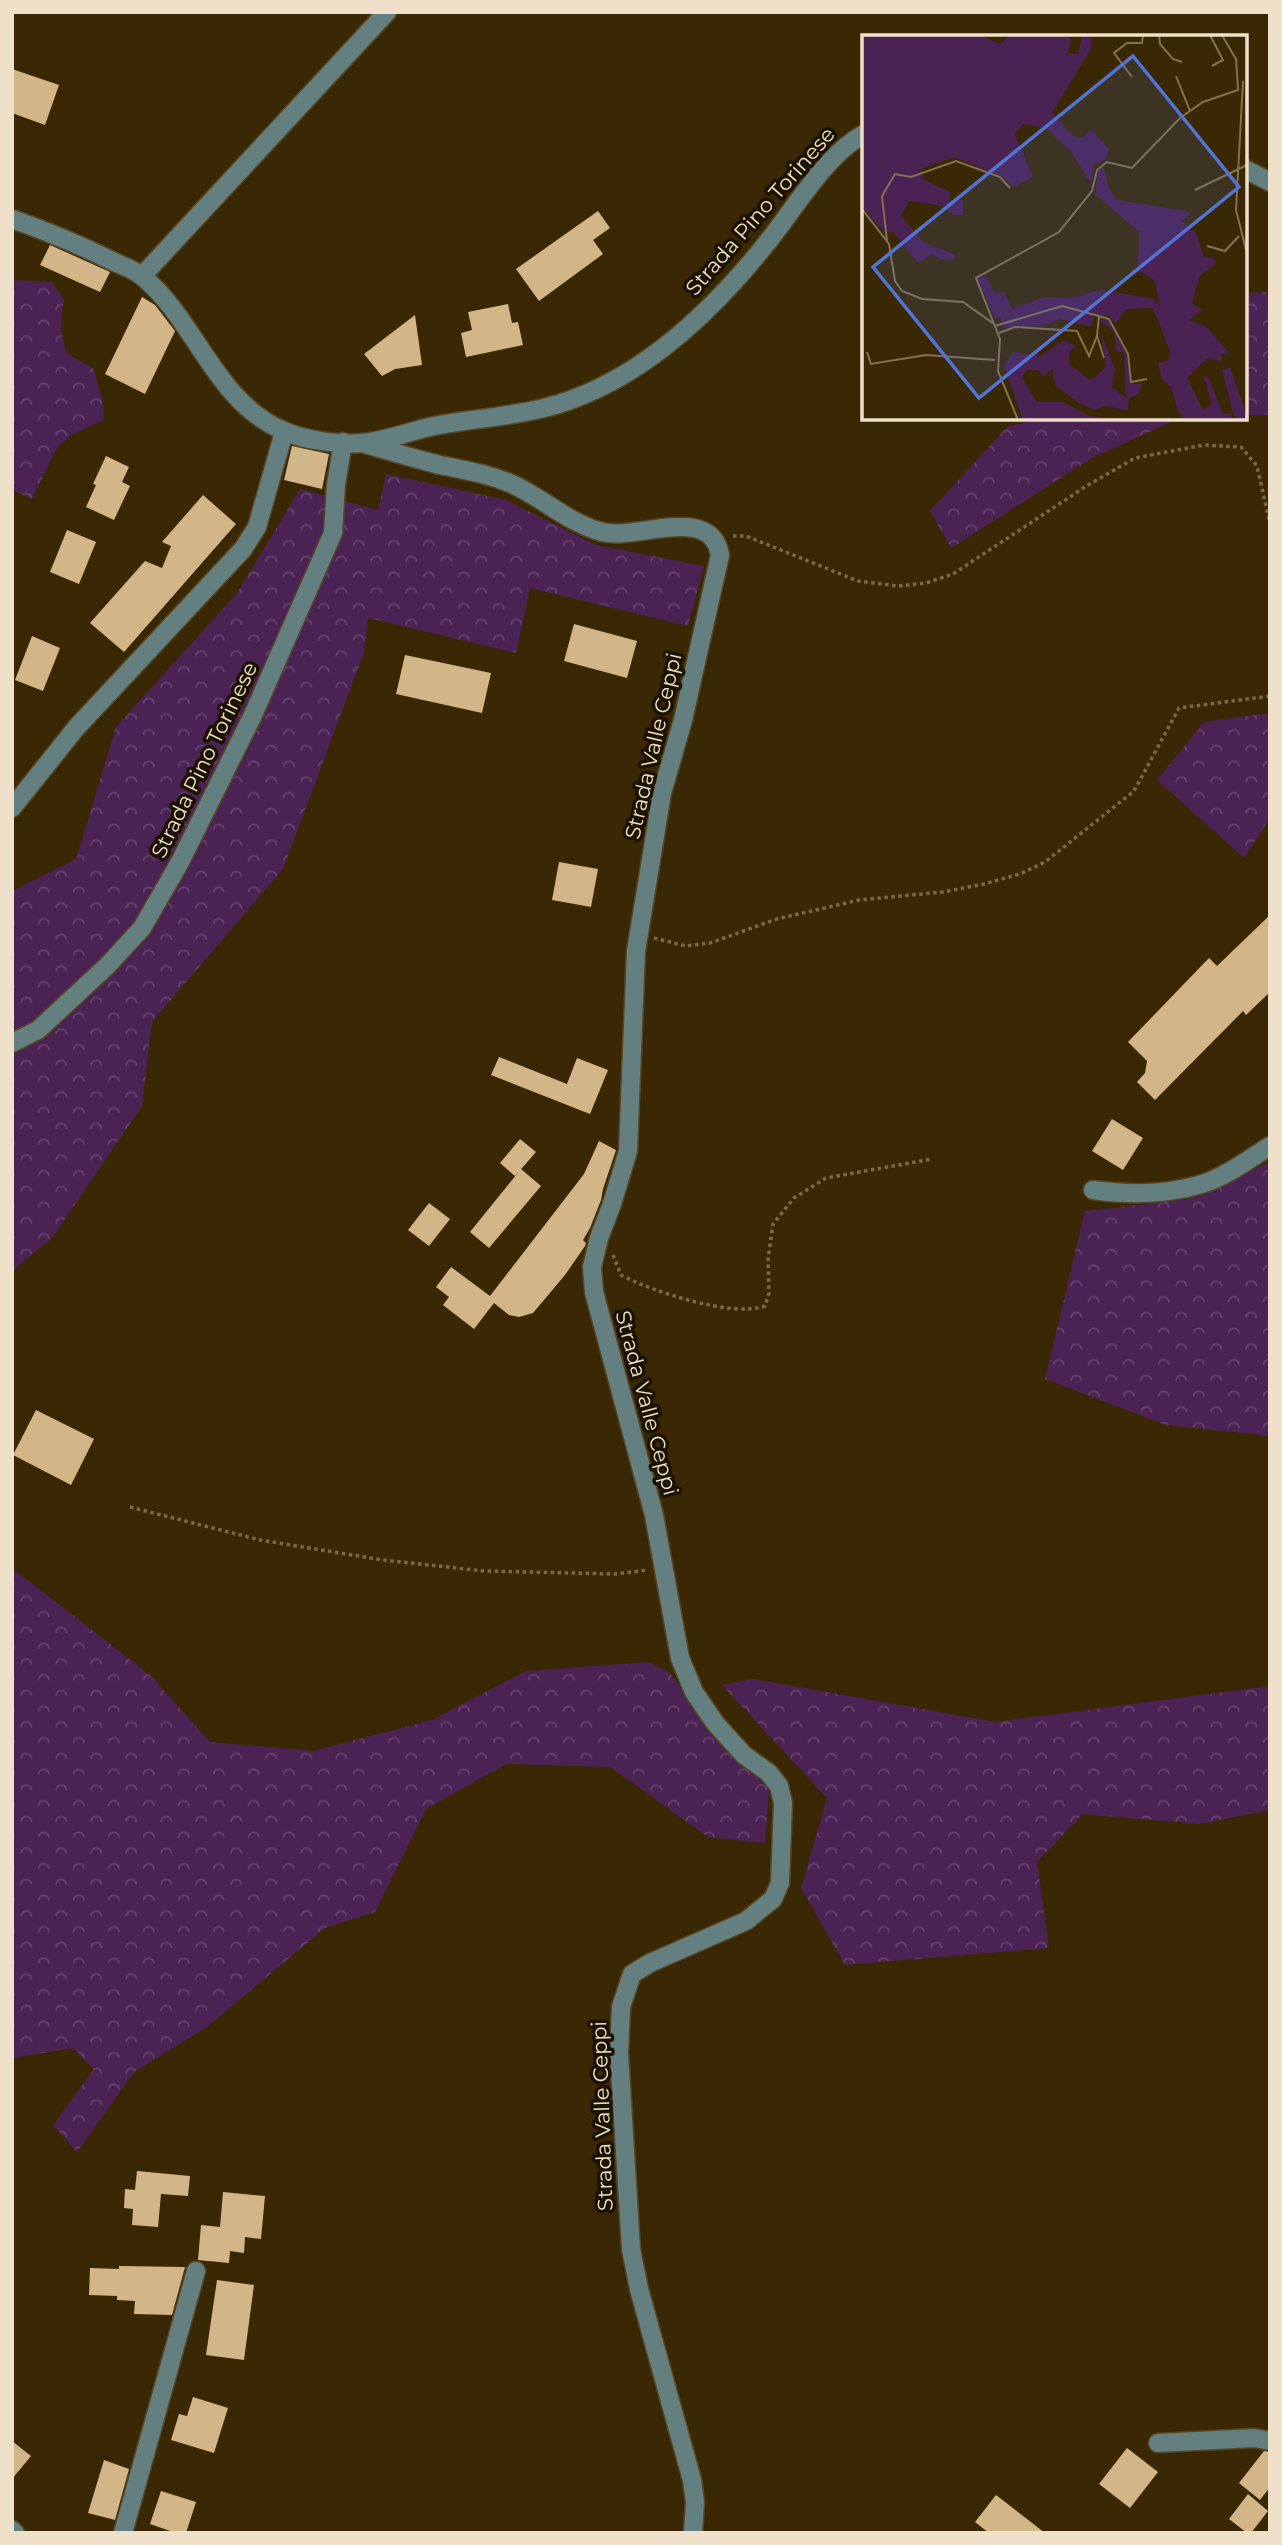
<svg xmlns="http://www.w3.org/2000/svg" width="1282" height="2545" font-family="Montserrat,sans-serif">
<defs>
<pattern id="forest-crowns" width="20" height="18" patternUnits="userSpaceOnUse" patternTransform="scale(1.75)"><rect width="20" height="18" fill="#4b2254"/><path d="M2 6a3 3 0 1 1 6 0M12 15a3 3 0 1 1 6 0" fill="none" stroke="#65426b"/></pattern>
</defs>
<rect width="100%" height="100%" fill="#3a2804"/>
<path fill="url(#forest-crowns)" d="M12,280L52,282L64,300C60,320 60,335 67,354L93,368L102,398L104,420L71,435L57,448L32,499L12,490Z
M1270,292V415H1245V293Z
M1049,418H1180L1092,458L951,548L930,511L1008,426Z
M386,474L506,500L596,545L704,566L688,626L530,588L516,653L368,618L364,653L283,869L152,1022L142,1106L52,1238L12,1271V891L76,859L116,727L237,593L300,489L378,510Z
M1270,713V818L1244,858L1157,780L1204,722Z
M1270,1162V1436L1166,1425L1045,1379L1085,1211L1189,1199Z
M12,1568L150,1675L210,1742L313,1751L432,1720L526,1671L648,1662L670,1673L721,1743L769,1788L765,1843L708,1837L610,1767L506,1764L426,1809L375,1912L325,1928L207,2027L134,2072L77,2152L53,2125L94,2069L73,2048L12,2058Z
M753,1679L996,1722L1270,1686V1810L1199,1824L1083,1814L1037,1862L1049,1948L845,1965L801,1888L827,1798L722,1685Z"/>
<path fill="#d3b687" d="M12,69L59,85L45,125L12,113Z
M598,211L610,228L593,240L603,254L539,301L516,269Z
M50,245L110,272L100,292L40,265Z
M142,297L155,305L175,331L145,394L105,374Z
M508,304L512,323L518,322L523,345L466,357L461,333L472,330L468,312Z
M415,315L422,365L395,369L382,376L364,354Z
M292,446L329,454L322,489L284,480Z
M106,456L129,467L122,482L130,486L114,520L86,507L96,485L93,484Z
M203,495L236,524L124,652L90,623L145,561L162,568L171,546L162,542Z
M67,530L96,542L79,584L50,572Z
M574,624L637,641L627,678L564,661Z
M32,636L60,648L43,691L15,680Z
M405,655L491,673L482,713L396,694Z
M559,862L598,869L591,907L552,900Z
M1270,915V992L1246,1015L1243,1011L1155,1100L1137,1082L1145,1073L1147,1061L1128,1042L1209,958L1217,966Z
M499,1057L567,1084L577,1058L608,1070L590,1114L491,1075Z
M1112,1119L1143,1138L1123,1170L1092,1151Z
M520,1139L536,1152L515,1176L500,1163Z
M599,1141L616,1150L603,1189L601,1200L590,1228L583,1240L586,1243L585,1246L565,1275L533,1313L519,1317L509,1315L494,1303L474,1329L443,1305L449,1297L436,1287L451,1267L490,1296L584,1174Z
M521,1169L541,1186L489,1248L470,1232Z
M429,1203L450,1219L429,1246L408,1230Z
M36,1410L94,1439L71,1485L13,1455Z
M137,2171L190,2176L188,2196L161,2194L158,2227L132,2225L133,2209L124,2208L125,2189L135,2190Z
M223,2192L265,2196L261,2239L245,2237L244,2253L230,2251L229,2263L198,2260L201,2225L220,2227Z
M119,2266L185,2267L172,2315L134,2314L135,2301L117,2300V2296L89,2295L90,2268L119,2269Z
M217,2280L254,2285L244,2360L206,2355Z
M193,2397L228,2408L214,2453L171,2440L179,2414L187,2416Z
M12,2441L31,2456L12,2479Z
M1127,2448L1158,2472L1130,2508L1099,2484Z
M1264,2451L1270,2452V2487L1260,2500L1239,2483Z
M104,2460L129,2469L115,2520L88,2513Z
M161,2491L196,2502L186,2533H176L150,2524Z
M1248,2494L1268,2511L1251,2533H1247L1229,2519Z
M996,2495L1045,2533H989L975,2522Z"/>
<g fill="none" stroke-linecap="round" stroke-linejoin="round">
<g stroke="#574624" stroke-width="21">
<path id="minor" d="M1245,169L1270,182
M12,219C46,231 78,244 110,260C120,265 134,269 143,277C197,322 215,402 284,431C303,440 340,445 362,443C386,441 410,431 434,426C470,419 508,417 544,408C634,386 710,314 766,244C794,210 825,155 864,134
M142,276L387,12
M362,443C388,451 413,458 440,465C464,470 489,474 512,484C543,498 568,523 602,532C636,541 711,503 720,555L683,720L662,793L636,951L628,1151L612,1204L599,1238L592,1267L594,1292L654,1515L680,1658L694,1692L715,1723L744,1755L769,1773L779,1786L783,1803L780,1883L773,1899L746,1921L650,1963L632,1974L621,2007L619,2053L631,2249L639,2289L692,2480L695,2502L693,2533
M12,808L76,728L243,549L257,527L284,432
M12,1043L38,1030L107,966L142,928L180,862L253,715L333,533L336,485L343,442
M1093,1190C1129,1195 1166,1195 1202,1184C1227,1176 1249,1159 1270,1146
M1158,2443L1254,2438L1270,2441
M12,2530L15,2533
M123,2533L196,2271"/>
</g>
<path stroke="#7a6949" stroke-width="3.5" stroke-dasharray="3.5 3.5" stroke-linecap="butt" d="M733,536H746L858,581L898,586L926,583L953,574L1088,485L1135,458L1204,445L1241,447L1257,466L1270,524
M654,938L686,946L710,943L777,919L859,900L943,892L984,884L1020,874L1045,862L1134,791L1179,708L1270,696
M613,1255L621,1275C651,1291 732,1318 765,1306L769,1293L768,1259L773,1224L794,1198L826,1178L932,1159
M130,1507L260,1540L383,1560L484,1571L615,1574L648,1570"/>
<use href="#minor" stroke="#637f80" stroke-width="18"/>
</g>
<g text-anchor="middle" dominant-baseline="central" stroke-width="7" stroke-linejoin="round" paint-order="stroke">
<g font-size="21" fill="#efe1c9" stroke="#1c1202">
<text transform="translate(760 211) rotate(-49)">Strada Pino Torinese</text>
<text transform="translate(653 746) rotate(-77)">Strada Valle Ceppi</text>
<text transform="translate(204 760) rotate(-64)">Strada Pino Torinese</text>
<text transform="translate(647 1403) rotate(75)">Strada Valle Ceppi</text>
<text transform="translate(602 2116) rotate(-92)">Strada Valle Ceppi</text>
</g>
</g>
<g transform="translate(862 35)">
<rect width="385" height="385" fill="#3a2804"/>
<path d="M0,0H118L138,9L148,0H199L209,4L206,18L216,19L220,0H229L230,12L190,78L212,102L221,103L229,94L247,114L243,125L232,130L229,149L210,118L184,93L161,89L153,99L171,142L151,152L141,142L92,122L60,133L61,144L88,157V166L101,165V180H91L81,171L47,166L39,181L61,207L94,220L92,225L77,224L70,219L56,228L31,197H22L0,172ZM242,132L247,154L255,165L330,177L320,186L334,198L342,222L352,223L354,228L338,241L330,268L340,275L327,285L344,292L368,318L360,319L359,326L346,323L325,343L341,375L350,369L342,342L346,341L361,379L369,378L370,385H323L316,376L309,352L300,344L296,328L307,325L308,316L291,273L264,274L253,289L247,281L233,280L229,292L198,284L181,291L142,292L138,282L133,284L116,244L124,241L133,259L141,256L150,274L182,262L209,263L239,255L290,263L298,271L293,246L276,235L277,197L233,159L236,136ZM235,283L246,284L264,319L271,349H279L278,358L267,363L266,376L244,371L232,375L217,368L193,350L190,334L182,342L176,335H164L160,343L175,367H201L227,381L263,385H161L142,331L151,317L178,321L202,305L214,311L207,318L208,330L226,344L233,343L244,331L239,297L253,335L250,352L264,363L262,318L254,316L252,297ZM368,332L384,378L385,385H374L371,378L360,335Z" fill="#4b2254"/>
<path fill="none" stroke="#827253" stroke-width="2" d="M297,0L298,9L311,24L320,27M348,0L361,25L350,31M360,0L375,26M314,41L328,76M270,42L252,18L265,8H280L281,0M381,46L374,175L385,219M333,155L385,130M0,174L27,209L33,246L40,256L60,264L101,267L132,289L138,304L136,336L156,385M25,206L20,161L33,139L49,142L94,126L138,142L148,153M345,211L363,216L377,201M132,289L114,243L197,197L230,156L235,135L245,127L270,133L318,83L341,67L376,55L374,23M133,291L200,271L237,281M137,298L153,292L215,296L227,321L235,301M5,317L9,329L64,320L133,325M242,323L235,301L237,281L247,284L266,319L269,347L285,344"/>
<path fill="#5273d4" fill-opacity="0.15" stroke="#5273d4" stroke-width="3.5" d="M271,21L377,152L117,363L11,232Z"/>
<rect width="385" height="385" fill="none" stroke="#efe1c9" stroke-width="3.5"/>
</g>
<rect width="1282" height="2545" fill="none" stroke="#efe1c9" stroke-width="28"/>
</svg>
